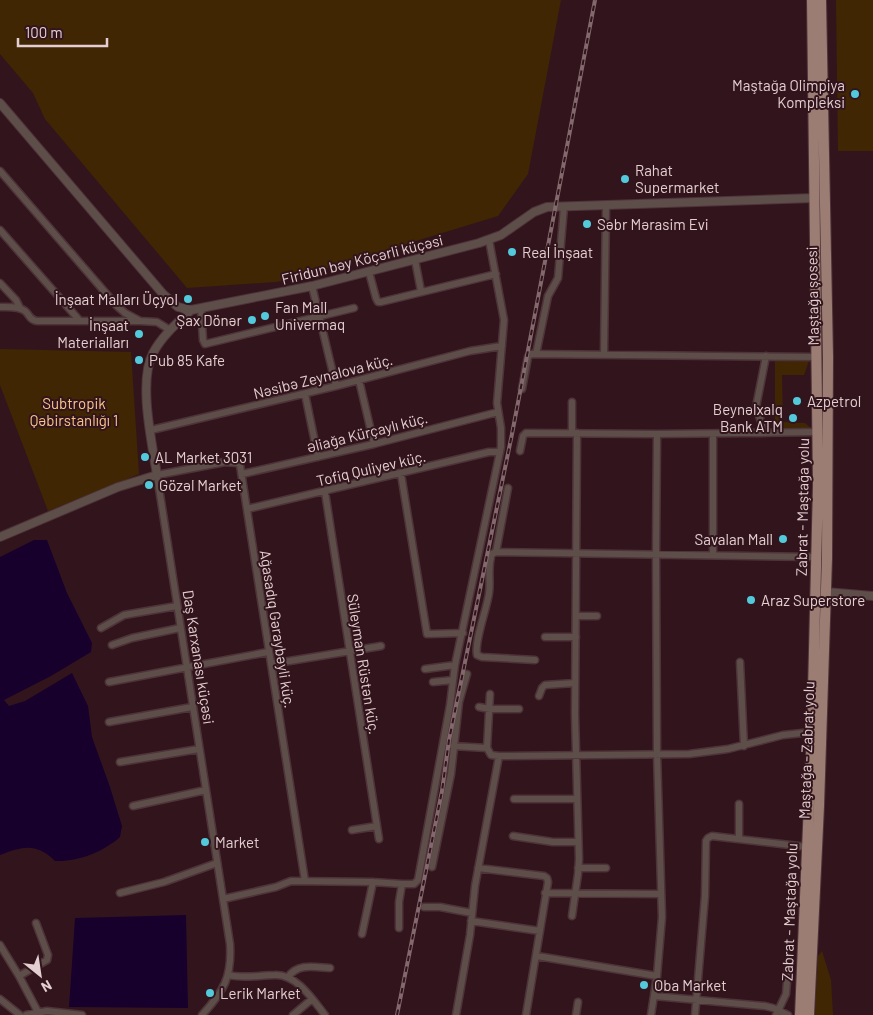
<svg xmlns="http://www.w3.org/2000/svg" width="873" height="1015" font-family="Barlow,sans-serif">
<rect width="100%" height="100%" fill="#32151c"/>
<path fill="#402603" d="M0,0H561L528,174L498,216L291,279L276,282L187,288L45,119L33,93L0,54Z
M836,0H873V151H838Z
M0,349L131,352L139,474L48,511L0,385Z
M775,361H809L804,375H782L783,422L805,423L811,428L775,429Z
M822,951L831,980L833,1015H815L818,956Z"/>
<path fill="#18002d" d="M34,540H47L67,593L92,643L91,652L51,676L4,700L9,706L25,701L72,673L88,706L92,737L110,787L122,826L120,837C103,852 78,862 55,861C36,843 24,846 0,855V557Z
M186,915L188,1008L69,1007L75,918Z"/>
<g fill="none" stroke-linecap="round" stroke-linejoin="round">
<g stroke="#4e3339" stroke-width="9">
<path id="minor" d="M0,171L117,306L125,313L140,321L157,322L170,330
M0,230L80,321
M415,260L421,291
M369,272L376,298L378,302H381L496,274
M0,283L16,300L20,308
M312,286L336,386
M0,307C7,307 19,306 25,311C30,315 29,320 37,321H138
M201,308L203,340L205,344L354,308
M536,354L548,296L558,278L564,207
M604,354L606,206
M359,380L374,444
M522,389L528,357L531,354L817,357
M305,394L318,457
M151,430L336,386L470,351L502,346
M572,433V402
M765,433L756,407L766,356
M713,434V555
M520,451L523,436L526,433L657,434L818,432
M242,474L374,444L498,412
M401,474L427,634L463,633
M325,492L379,839
M247,509L489,452H500
M496,552L508,488
M576,616H597
M101,628L124,615L177,606
M545,637H576
M112,645L132,638L180,628
M535,660L482,657L477,655C474,641 487,609 489,593C491,581 487,566 492,554L496,552L817,557
M740,662L744,746
M271,664L381,646
M425,669L455,665
M109,682L268,652
M433,682L453,680
M539,696L542,688L545,685L575,683
M479,707L490,709H519
M109,722L192,707
M453,746L487,748L491,755L499,756L689,754L728,749L783,735L812,732
M487,748L490,694
M120,762L199,749
M514,799H577
M739,804V839
M133,806L206,790
M352,830L377,826
M513,836L553,842H578
M432,867L451,774L459,702L467,674
M478,868L544,876L547,878L548,882L526,1015
M578,868H606
M120,893L164,882L217,863
M545,893L661,894
M223,899L276,887L291,881L373,882L402,884
M424,907H440L472,913
M572,916L578,874L579,859L575,715L577,433
M471,921L540,931
M399,928V902L402,884H414L418,880L450,705L455,665L501,447V428L497,403L504,320L489,240
M362,934L373,882
M0,945L19,976L38,1012
M537,956L657,976
M229,975C245,979 259,975 275,975C297,974 313,1000 325,1015
M19,976L47,960L48,955L36,923
M288,977C298,963 314,967 330,968
M654,996L765,1006L773,1008L788,1015
M0,999L20,1015
M26,1015L47,1011L82,1015
M202,1015C224,991 232,977 230,944L157,475L225,462L237,463L240,465L305,881
M293,1015L312,999
M456,1015L470,935L475,886L499,756
M576,1015L578,1002
M651,1015L657,976L662,917L657,754L656,554L657,434
M695,1015L705,896L706,841L708,838L712,836L807,847
M776,1015L786,994L788,969"/>
</g>
<g stroke="#4e3339" stroke-width="10">
<path id="tertiary" d="M0,103L163,294L178,307L191,310L312,286L479,243L501,235L534,212L547,207L814,198
M0,537L118,487L157,475C152,443 138,381 153,353C162,336 177,323 191,310
M826,592L873,596"/>
</g>
<g stroke="#4e3339" stroke-width="12">
<path id="primary" d="M800,1015L812,732L818,485L812,0
M809,1015L819,806L827,558L828,357L821,0"/>
</g>
<use href="#minor" stroke="#5d4e4a" stroke-width="6"/>
<use href="#tertiary" stroke="#5d4e4a" stroke-width="8"/>
<use href="#primary" stroke="#9b7d73" stroke-width="10"/>
<g stroke="#83696e" stroke-width="4">
<path id="rail" d="M397,1015L442,791L449,740L512,434L595,0"/>
</g>
<use href="#rail" stroke="#32151c" stroke-width="2" stroke-dasharray="5.5" stroke-linecap="butt"/>
</g>
<g fill="#53cadc" stroke="#32151c" stroke-width="2">
<circle cx="855" cy="94" r="5"/>
<circle cx="625" cy="179" r="5"/>
<circle cx="587" cy="224" r="5"/>
<circle cx="512" cy="252" r="5"/>
<circle cx="188" cy="299" r="5"/>
<circle cx="265" cy="316" r="5"/>
<circle cx="252" cy="320" r="5"/>
<circle cx="139" cy="334" r="5"/>
<circle cx="139" cy="360" r="5"/>
<circle cx="797" cy="401" r="5"/>
<circle cx="793" cy="418" r="5"/>
<circle cx="145" cy="457" r="5"/>
<circle cx="149" cy="485" r="5"/>
<circle cx="783" cy="539" r="5"/>
<circle cx="751" cy="600" r="5"/>
<circle cx="205" cy="842" r="5"/>
<circle cx="644" cy="985" r="5"/>
<circle cx="210" cy="993" r="5"/>
</g>
<g text-anchor="middle" dominant-baseline="central" stroke-width="4" stroke-linejoin="round" paint-order="stroke">
<g font-size="15" fill="#e3ced1" stroke="#32151c" text-anchor="start">
<text x="845" y="85" text-anchor="end">Maştağa Olimpiya<tspan x="845" dy="17">Kompleksi</tspan></text>
<text x="635" y="170">Rahat<tspan x="635" dy="17">Supermarket</tspan></text>
<text x="597" y="224">Səbr Mərasim Evi</text>
<text x="522" y="252">Real İnşaat</text>
<text x="178" y="299" text-anchor="end">İnşaat Malları Üçyol</text>
<text x="275" y="307">Fan Mall<tspan x="275" dy="17">Univermaq</tspan></text>
<text x="242" y="320" text-anchor="end">Şax Dönər</text>
<text x="129" y="325" text-anchor="end">İnşaat<tspan x="129" dy="17">Materialları</tspan></text>
<text x="149" y="360">Pub 85 Kafe</text>
<text x="807" y="401">Azpetrol</text>
<text x="783" y="409" text-anchor="end">Beynəlxalq<tspan x="783" dy="17">Bank ATM</tspan></text>
<text x="155" y="457">AL Market 3031</text>
<text x="159" y="485">Gözəl Market</text>
<text x="773" y="539" text-anchor="end">Savalan Mall</text>
<text x="761" y="600">Araz Superstore</text>
<text x="215" y="842">Market</text>
<text x="654" y="985">Oba Market</text>
<text x="220" y="993">Lerik Market</text>
</g>
<g font-size="15" fill="#e3ced1" stroke="#32151c">
<text transform="translate(362 259) rotate(-14)">Firidun bəy Köçərli küçəsi</text>
<text transform="translate(812 296) rotate(-91)">Maştağa şosesi</text>
<text transform="translate(323 376) rotate(-14)">Nəsibə Zeynalova küç.</text>
<text transform="translate(367 432) rotate(-14)">Əliağa Kürçaylı küç.</text>
<text transform="translate(371 468) rotate(-13)">Tofiq Quliyev küç.</text>
<text transform="translate(802 507) rotate(-89)">Zabrat - Maştağa yolu</text>
<text transform="translate(278 629) rotate(81)">Ağasadıq Gəraybəyli küç.</text>
<text transform="translate(199 657) rotate(81)">Daş Karxanası küçəsi</text>
<text transform="translate(364 664) rotate(81)">Süleyman Rüstən küç.</text>
<text transform="translate(806 750) rotate(-88)">Maştağa - Zabrat yolu</text>
<text transform="translate(789 912) rotate(-88)">Zabrat - Maştağa yolu</text>
</g>
<g font-size="15" fill="#f9c68c" stroke="#32151c">
<text x="74" y="403">Subtropik<tspan x="74" dy="17">Qəbirstanlığı 1</tspan></text>
</g>
</g>
<g transform="translate(40 975) rotate(150)" stroke="#32151c" stroke-width="4" paint-order="stroke">
<path d="M0-4L9 19L0 12L-9 19Z" fill="#e3ced1"/>
<text y="-8" font-size="14" font-weight="bold" text-anchor="middle" fill="#e3ced1">N</text>
</g>
<path d="M18 38v8h89v-8" fill="none" stroke="#e3ced1" stroke-width="2.5"/>
<text x="25" y="38" font-size="15" fill="#e3ced1" stroke="#32151c" stroke-width="4" paint-order="stroke">100 m</text>
</svg>
